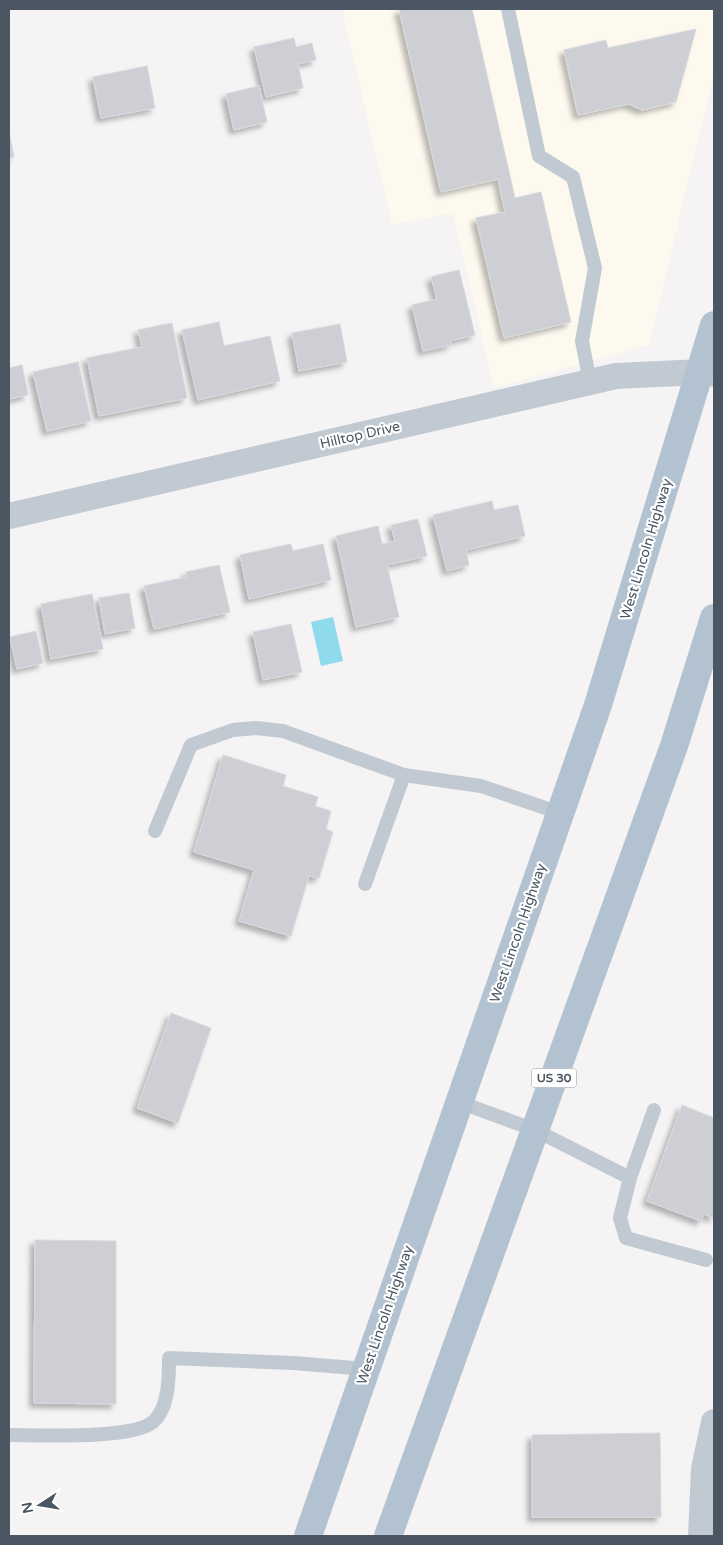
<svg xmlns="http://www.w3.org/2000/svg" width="723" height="1545" font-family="'Varela Round',sans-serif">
<defs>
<filter id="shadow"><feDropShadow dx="-4.5" dy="4.5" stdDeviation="2.5" flood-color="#0004"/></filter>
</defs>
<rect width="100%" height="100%" fill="#f5f3f3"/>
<path fill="#fdf9ef" d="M342,9H714V73L649,345L494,388L453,213L392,225Z"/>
<path fill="#90daee" d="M333,617L343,661L321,666L311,622Z"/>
<path fill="#cdcfd5" stroke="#d7d9de" filter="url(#shadow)" d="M399,9H472L515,198L541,192L571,322L504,338L476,218L505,212L498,179L441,192Z
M696,29L676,102L642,110L628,104L578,115L564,50L606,40L608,48Z
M294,38L296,47L312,43L316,60L298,64L303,88L266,97L254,47Z
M147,66L155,108L101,118L93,77Z
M259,86L267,122L234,130L226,94Z
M9,131L14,157L9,158Z
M459,270L475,335L450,341L451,345L423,351L412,305L437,299L431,277Z
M219,322L224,346L270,336L280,381L198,400L182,330Z
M172,323L187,398L99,416L87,358L142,347L138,330Z
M340,324L347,362L299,371L292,333Z
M78,362L91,421L47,431L33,372Z
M22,365L28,395L9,399V368Z
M492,501L494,510L518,505L525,536L466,550L469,565L447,571L433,515Z
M418,519L427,556L387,565L399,617L356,627L336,536L378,526L382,544L395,541L391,525Z
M291,544L293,551L323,544L331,580L249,599L240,555Z
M219,565L230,612L154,629L144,586L187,577L186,572Z
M129,593L135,628L105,634L99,598Z
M92,594L103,649L51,659L41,604Z
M291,624L302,672L263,680L253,632Z
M36,631L43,663L17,669L10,637Z
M223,755L286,775L283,786L318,797L315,806L331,811L326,829L333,832L319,878L309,876L291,936L239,921L254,870L194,852Z
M171,1013L211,1028L178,1123L137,1108Z
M682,1105L714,1118V1218L704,1214L701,1221L647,1201Z
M35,1240L116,1241V1404L34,1403Z
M660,1433L661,1517H532V1435Z"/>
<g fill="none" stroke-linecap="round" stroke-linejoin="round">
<path stroke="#c1cad2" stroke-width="14" d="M508,9L539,156L573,177L595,268L582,341L590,382
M155,831L191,745L233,730L256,728L283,731L404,775L481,786L560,813
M365,884L404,775
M459,1102L535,1130L630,1178L620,1218L626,1238L706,1260
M630,1178L654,1110
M9,1435C37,1435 135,1440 154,1421C169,1407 169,1377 169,1358L293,1363L366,1369"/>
<path stroke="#c1cad2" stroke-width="26" d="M9,516L616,376L702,372L714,374
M701,1536L704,1469L714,1422"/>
<path stroke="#b3c2d1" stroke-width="28" d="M308,1536L598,705L714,325
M388,1536L674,746L714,618"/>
</g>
<g text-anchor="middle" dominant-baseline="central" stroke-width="4.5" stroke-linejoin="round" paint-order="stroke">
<rect fill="#fff" stroke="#808990" stroke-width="1" x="531.5" y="1068.5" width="45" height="19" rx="4"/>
<g font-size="12" font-weight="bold" fill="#4a5661">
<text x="554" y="1078">US 30</text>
</g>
<g font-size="14" fill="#4a5661" stroke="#fff">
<text transform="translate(360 435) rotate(-13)">Hilltop Drive</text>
<text transform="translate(646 549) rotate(-73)">West Lincoln Highway</text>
<text transform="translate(518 933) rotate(-71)">West Lincoln Highway</text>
<text transform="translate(385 1315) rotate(-71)">West Lincoln Highway</text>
</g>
</g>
<rect width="723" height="1545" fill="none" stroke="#4a5661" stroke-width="20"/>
<g transform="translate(40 1505) rotate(258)" stroke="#ffffff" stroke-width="4" paint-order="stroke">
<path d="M0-4L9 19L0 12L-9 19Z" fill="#4a5661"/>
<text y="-8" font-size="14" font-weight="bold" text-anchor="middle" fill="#4a5661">N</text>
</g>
</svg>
